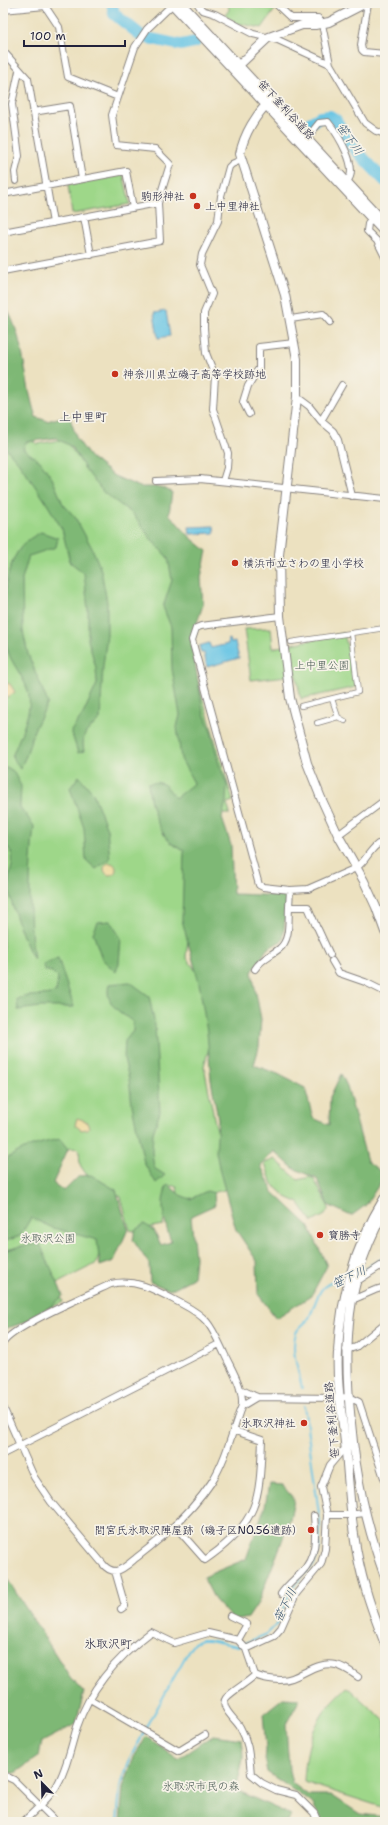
<svg xmlns="http://www.w3.org/2000/svg" width="388" height="1825" font-family="'Shantell Sans','Klee One',sans-serif">
<rect width="100%" height="100%" fill="#f7f3e8"/>
<filter id="ink" filterUnits="userSpaceOnUse"><feTurbulence type="fractalNoise" baseFrequency=".025" numOctaves="2"/><feDisplacementMap in="SourceGraphic" scale="8" xChannelSelector="R" yChannelSelector="G"/><feConvolveMatrix kernelMatrix="1 2 1 2 8 2 1 2 1" color-interpolation-filters="sRGB"/></filter>
<filter id="wash" filterUnits="userSpaceOnUse"><feTurbulence type="fractalNoise" baseFrequency=".012" numOctaves="4" result="noise"/><feDisplacementMap in="SourceGraphic" scale="16" xChannelSelector="R" yChannelSelector="G"/><feGaussianBlur stdDeviation="0.9" result="paint"/><feColorMatrix in="noise" values="0 0 0 0 0 0 0 0 0 0 0 0 0 0 0 0 0 1.4 0 .05"/><feComposite in="paint" operator="in"/></filter>
<g filter="url(#wash)">
<rect width="100%" height="100%" fill="#ece1c0"/>
<path fill="#9ed789" stroke="#607c62" d="M228,3H271L276,8L262,28L236,23L225,15L229,10Z
M123,173L130,204L72,214L68,185Z
M3,419L19,435L38,444L64,439L98,484L161,520L185,637L233,801L227,803L230,814H221L189,930L186,957L203,981L210,1044L204,1066L215,1123L232,1179L224,1190L179,1201L177,1186H166L167,1206L163,1225L130,1231L121,1197L103,1183L86,1174L80,1165L79,1149L70,1148L55,1161L3,1193Z
M271,628L273,648L344,633L356,687L301,699L296,675L251,680L244,629Z
M275,1159L298,1180L310,1177L314,1179L329,1208L325,1215L312,1222L299,1203L286,1197L272,1184L265,1163Z
M75,1200L101,1246L97,1263L56,1284L63,1302L47,1309L3,1275V1203Z
M347,1687L385,1721V1808L304,1782C305,1757 309,1734 324,1712C330,1703 339,1695 347,1687Z"/>
<path fill="#7eb875" stroke="#506d58" d="M3,303C26,337 23,379 36,417L47,421L69,415L77,439L90,457L114,476L140,487H160L172,492L169,514L191,538L207,551L201,577L203,605L191,640L203,711L211,731L218,761L227,785L226,801L222,818L231,845L233,894L287,896L283,940L267,949L252,972L261,1019L259,1047L254,1065L278,1074L305,1088L313,1118L329,1125L330,1097L341,1074L347,1086L367,1161L385,1175L366,1205L351,1216L328,1205L317,1179L293,1168L274,1151L261,1166L273,1192L309,1226L327,1266L311,1296L276,1318L258,1294L257,1261L236,1230L220,1172L216,1152L218,1119L211,1080L207,1032L199,983L182,920L184,851C180,848 175,846 171,843C157,830 149,801 148,783C164,781 166,785 175,798L194,783L181,759L177,727L180,715L172,669L171,627L163,607L172,580L168,558L151,539L133,514L104,493L85,469L72,447L56,438L26,442L23,449L40,461L52,478L63,504L75,517L92,548L101,570L107,602V635L103,666L100,720C87,731 81,733 84,751L78,753L71,731L83,714L97,684L96,668L88,640V610L84,573L70,562L62,529L44,499L18,462L3,445Z
M41,532L58,538L56,547L29,556L22,579L23,631L28,654L48,703L34,730L26,756L20,769L12,757C18,740 32,713 29,696C27,681 13,666 8,652C0,624 1,563 26,542C30,538 36,535 41,532Z
M7,767L13,771L21,786L20,807L34,826C29,870 28,916 34,960C24,942 12,909 9,889C6,872 22,858 3,843V768Z
M79,776L93,793L107,829L110,859L96,869L86,860L84,828L70,788Z
M110,921L121,938L119,963L116,972L102,959L93,933L98,922Z
M58,958L74,1007H40L18,1010L17,999C29,994 44,997 56,992L58,978L52,972L44,970L43,964Z
M130,982L149,996L155,1025L160,1112L153,1133L152,1152L154,1168L165,1175L156,1183L144,1163L132,1105L129,1079L124,1059L125,1041L133,1031V1022C119,1011 104,1004 109,984Z
M60,1139L68,1149L53,1183L64,1191L79,1176L91,1175L116,1190L128,1229L114,1261L100,1266L97,1240L53,1228L31,1218L20,1236L3,1242V1162C19,1148 40,1143 60,1139Z
M168,1184L180,1195L190,1199L207,1191L214,1193L215,1205L191,1216L195,1258L193,1278L170,1290L150,1282L149,1264L133,1240L135,1230L144,1224L154,1230L161,1245L171,1242C165,1223 158,1203 168,1184Z
M40,1244C47,1262 57,1278 63,1296C44,1313 28,1323 3,1329V1251L26,1245Z
M269,1484L282,1485L294,1499L290,1519L278,1552L258,1603L248,1618L234,1621L215,1600L203,1577L246,1559L265,1506Z
M3,1546L8,1557L4,1574L70,1677L84,1692L76,1724L42,1742L39,1756L15,1773H3Z
M283,1698L300,1699L286,1724L289,1770L292,1783L308,1795H331L360,1814L385,1817V1822H323L312,1803L267,1772L265,1762L266,1749L263,1714Z
M213,1735L242,1739L243,1759L236,1790L291,1815L287,1822H120L123,1787L134,1757L146,1736L178,1759Z"/>
<path fill="#eeda9e" stroke="#887e6c" d="M6,683L10,684L15,692L8,697L3,694V684Z
M104 869a6 6 0 1 1 12 0a6 6 0 1 1-12 0Z
M77,1118L86,1121L89,1127L88,1129L81,1130L75,1125Z"/>
<path fill="#66c4e4" stroke="#447390" d="M166,311L170,336L158,338L154,313Z
M214,526L215,533L190,534L189,527Z
M230,639L231,643L235,642L239,658L207,667L204,653H201L199,646L209,643L211,648L228,644V640Z"/>
<g fill="none" stroke-linecap="round" stroke-linejoin="round">
<path stroke="#66c4e4" stroke-width="2" d="M362,1270L385,1257
M302,1388C299,1372 290,1350 296,1333C299,1326 307,1323 310,1316C322,1288 315,1288 347,1276
M117,1822L120,1787L131,1756L189,1650L194,1643L201,1640H208L238,1646L267,1634L276,1625L293,1586L314,1564L319,1549L320,1521L304,1405"/>
<path stroke="#66c4e4" stroke-width="12" d="M112,3L114,14L143,37L181,45L195,42
M308,124L320,117L330,116L336,120L351,145L385,181"/>
</g>
</g>
<g filter="url(#ink)">
<g fill="none" stroke-linecap="round" stroke-linejoin="round">
<g stroke="#87827e" stroke-width="6">
<path id="pedestrian" d="M291,642L385,628
M332,699L338,717L345,721
M301,706L358,692L351,633
M317,723L338,717"/>
</g>
<g stroke="#87827e" stroke-width="8">
<path id="minor" d="M197,3L202,10L215,14L253,34L278,40L330,64L365,123L376,131L385,134
M275,3L291,18H318L322,24L330,64
M368,3L361,45L362,50L364,52L385,54
M3,10L45,6L59,27L68,77L118,97
M3,51L28,79L53,223
M33,112L70,106L82,179
M307,138L319,123L328,122C337,133 360,169 347,181
M16,181L15,172L19,156L12,104L19,71
M3,194L126,171L133,208
M158,203L170,164L155,149L116,145L112,115L135,47L147,29L174,3
M84,217L91,255
M374,217L368,224L367,231L377,241L385,257
M3,232L158,203L160,241L3,271
M291,319L323,314L330,322
M297,397L309,406L321,421L333,431L338,440L352,496
M249,414L243,402L248,386L259,368V347L294,343
M321,421L342,385
M156,481L200,479L385,499
M223,481L227,468L228,453L213,409L215,376L206,353L204,328V313L212,294L200,265L202,254L218,221L221,196L229,167L232,164L241,160
M280,616L201,626L196,628L192,640L259,885L263,887L290,890L308,889L356,868C366,861 367,853 378,844L385,846
M338,835L385,800
M290,890L289,907H308L316,926
M318,929L330,955
M332,961L339,973L365,982L385,992
M255,969C261,959 270,956 279,949C291,940 288,920 289,907
M356,1282L385,1263
M352,1300L375,1290L385,1287
M3,1343C13,1326 90,1294 111,1284C138,1278 159,1292 182,1304C209,1318 211,1326 224,1353C231,1369 243,1386 242,1404C242,1407 240,1410 239,1413C231,1437 225,1461 211,1483C191,1513 165,1536 136,1558C131,1562 123,1570 116,1571C110,1571 106,1568 103,1564L51,1502L34,1477L3,1407
M346,1350L356,1347L385,1323
M240,1389L257,1397L334,1398L348,1397L359,1402L385,1481
M242,1406L257,1397
M3,1454L219,1344
M327,1515H347L365,1513
M175,1526L205,1560C224,1547 244,1530 253,1508C261,1490 261,1460 262,1440L235,1431
M115,1571L125,1606L121,1609
M281,1594C287,1585 294,1580 301,1573C317,1557 316,1537 314,1516
M230,1616L247,1624L238,1640
M246,1649L274,1636L281,1628L296,1594L321,1564L325,1549L327,1515L321,1487L330,1465L341,1452L353,1445
M255,1675C247,1683 232,1691 226,1698C219,1707 236,1720 240,1727C249,1743 249,1755 251,1774L262,1783L276,1790L296,1795L314,1813L318,1822
M255,1675C264,1679 282,1682 292,1678C306,1673 320,1661 336,1665C345,1667 351,1672 358,1677
M90,1699L179,1751L205,1735
M3,1775L14,1780L56,1822
M23,1822C34,1811 48,1800 56,1787C67,1769 71,1746 77,1727C90,1688 119,1656 151,1632L174,1643L208,1633L238,1640L246,1649L255,1675"/>
</g>
<g stroke="#87827e" stroke-width="10">
<path id="tertiary" d="M171,3L385,233
M181,3L385,223
M235,69L269,37L302,25H315L329,22L366,3
M271,100C256,114 244,134 240,154L285,295L297,359V397L279,555L280,616L290,698L307,763L321,798L338,835L364,881L376,907L385,932
M385,1197C356,1244 340,1297 338,1352C336,1385 343,1419 346,1452C350,1498 352,1545 366,1590C371,1608 378,1626 385,1644
M385,1210C345,1281 343,1344 351,1423C356,1478 366,1524 385,1577"/>
</g>
<use href="#pedestrian" stroke="#fff" stroke-width="4.5"/>
<use href="#minor" stroke="#fff" stroke-width="6"/>
<use href="#tertiary" stroke="#fff" stroke-width="8"/>
</g>
</g>
<g fill="#c8321e" stroke="#f7f3e8" stroke-width="1.5">
<circle cx="193" cy="196" r="4"/>
<circle cx="197" cy="206" r="4"/>
<circle cx="115" cy="374" r="4"/>
<circle cx="235" cy="563" r="4"/>
<circle cx="320" cy="1235" r="4"/>
<circle cx="304" cy="1423" r="4"/>
<circle cx="311" cy="1530" r="4"/>
</g>
<g text-anchor="middle" dominant-baseline="central" stroke-width="3.5" stroke-linejoin="round" paint-order="stroke">
<g font-size="11" fill="#22223b" stroke="#f7f3e8">
<text transform="translate(286 110) rotate(47)">笹下釜利谷道路</text>
<text transform="translate(332 1420) rotate(-95)">笹下釜利谷道路</text>
</g>
<g font-size="11" fill="#22223b" stroke="#f7f3e8" text-anchor="start">
<text x="185" y="196" text-anchor="end">駒形神社</text>
<text x="205" y="206">上中里神社</text>
<text x="123" y="374">神奈川県立磯子高等学校跡地</text>
<text x="243" y="563">横浜市立さわの里小学校</text>
<text x="328" y="1235">寶勝寺</text>
<text x="296" y="1423" text-anchor="end">氷取沢神社</text>
<text x="303" y="1530" text-anchor="end">間宮氏氷取沢陣屋跡（磯子区NO.56遺跡）</text>
</g>
<g font-size="11" fill="#475852" stroke="#f7f3e8">
<text x="322" y="665">上中里公園</text>
<text x="48" y="1238">氷取沢公園</text>
<text x="201" y="1786">氷取沢市民の森</text>
</g>
<g font-size="12" font-style="italic" fill="#36536e" stroke="#f7f3e8">
<text transform="translate(350 139) rotate(54)">笹下川</text>
<text transform="translate(349 1277) rotate(-25)">笹下川</text>
<text transform="translate(285 1605) rotate(-64)">笹下川</text>
</g>
<g font-size="12" fill="#22223b" stroke="#f7f3e8">
<text x="83" y="417">上中里町</text>
<text x="108" y="1644">氷取沢町</text>
</g>
</g>
<rect width="388" height="1825" fill="none" stroke="#f7f3e8" stroke-width="16"/>
<g transform="translate(42 1783) rotate(337)" stroke="#f7f3e8" stroke-width="3" paint-order="stroke">
<path d="M0-3L7 15L0 10L-7 15Z" fill="#22223b"/>
<text y="-6" font-size="11" font-weight="bold" text-anchor="middle" fill="#22223b">N</text>
</g>
<path d="M24 40v6h101v-6" fill="none" stroke="#22223b" stroke-width="2"/>
<text x="30" y="40" font-size="12" fill="#22223b" stroke="#f7f3e8" stroke-width="3" paint-order="stroke">100 m</text>
</svg>
